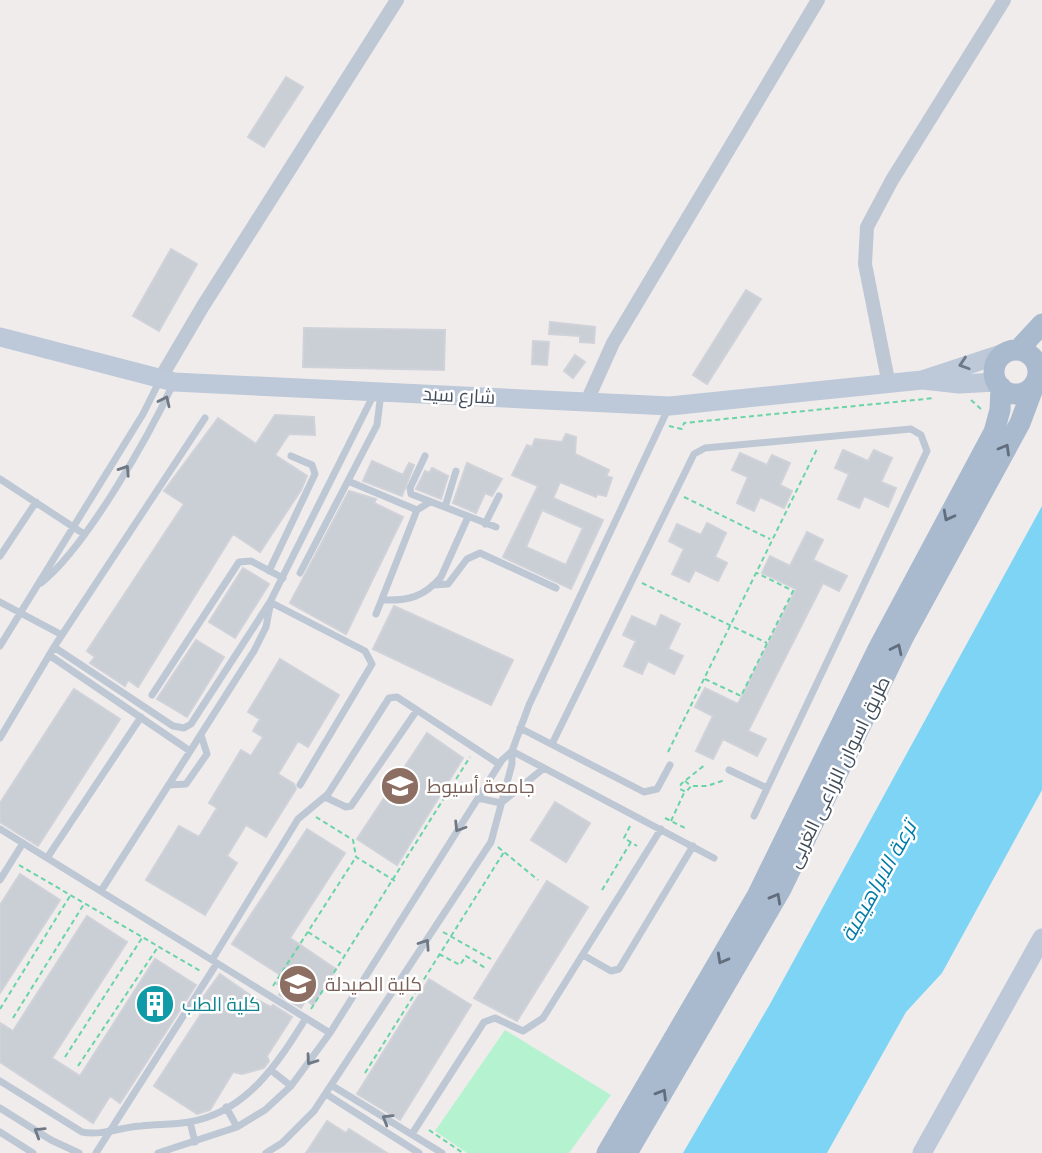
<svg xmlns="http://www.w3.org/2000/svg" width="1042" height="1153" font-family="'Archivo Narrow',Cairo,sans-serif">
<rect width="100%" height="100%" fill="#f0ecec"/>
<path fill="#b5f3d0" d="M505,1030L611,1095L569,1153H467L435,1131Z"/>
<path fill="#7dd4f4" d="M1042,506V790L942,973L906,1012L827,1153H683L770,1004Z"/>
<path fill="#caced5" stroke="#d0d2d9" stroke-width="2" fill-rule="evenodd" d="M286,77L303,87L264,147L248,137Z
M171,249L197,264L159,331L133,316Z
M746,290L761,299L707,384L693,375Z
M550,322L595,327L594,343L580,342V336L549,334Z
M304,328L445,330L444,370L303,367Z
M533,341L549,342L547,365L532,364Z
M575,355L585,362L573,378L564,371Z
M275,415L314,417L315,435L289,434L275,455L307,476L301,490L260,552L233,534L138,687L128,680L125,686L90,663L95,657L87,651L184,504L164,491L218,418L256,444Z
M566,434L576,437L575,454L609,470L606,476L612,478L606,496L597,494L596,497L560,482L553,498L603,520L571,589L503,557L538,486L512,475L527,445L532,447L535,439L562,442ZM542,510L583,528L566,565L526,547Z
M843,450L868,461L874,450L892,458L881,482L896,488L888,507L864,496L859,508L838,499L849,474L835,468Z
M740,453L767,465L772,455L790,463L780,485L792,491L784,508L760,497L754,511L737,503L748,477L732,470Z
M372,461L403,475L409,463L414,465L402,496L363,481Z
M467,463L502,479L492,496L485,493L476,513L453,503Z
M432,468L448,476L441,499L416,489L425,471L429,473Z
M349,491L376,499L374,503L403,517L346,634L290,603Z
M707,523L726,533L715,557L727,563L718,581L695,570L689,582L672,574L684,549L669,541L677,524L701,535Z
M807,532L823,540L813,560L847,576L839,591L823,583L748,731L766,739L757,756L723,739L713,759L696,751L713,716L695,707L705,688L738,704L796,589L762,573L770,556L790,566Z
M243,568L269,584L235,638L209,622Z
M394,606L513,660L491,705L373,649Z
M661,615L680,624L668,649L683,656L674,674L648,661L642,674L624,666L636,641L623,635L632,616L656,627Z
M196,640L224,657L187,717L157,699Z
M280,659L339,695L308,747L298,741L278,774L294,784L296,789L266,837L246,825L227,856L237,863L205,915L146,880L179,826L199,837L217,808L209,803L241,750L251,756L263,737L253,731L260,719L248,712Z
M74,689L120,719L38,846L0,822V803Z
M427,733L463,758L397,865L357,839Z
M555,802L590,823L566,862L531,840Z
M307,829L345,853L290,938L336,969L313,1005L306,1000L301,1008L279,995L284,988L277,984L282,976L232,944Z
M20,874L60,900L0,993V905Z
M547,881L588,907L517,1021L474,998Z
M87,916L127,942L52,1058L80,1076L155,959L196,985L120,1103L110,1096L93,1123L0,1062V1023L13,1031Z
M220,974L257,1000L271,1007L273,1005L292,1017L267,1056L269,1061L264,1068L242,1074L233,1072L210,1110L197,1114L154,1086L201,1014L193,1011Z
M429,979L471,1005L400,1120L357,1094Z
M327,1121L346,1133L349,1129L387,1153H306Z"/>
<g fill="none" stroke-linecap="round" stroke-linejoin="round">
<path stroke="#6ad4a6" stroke-width="2" stroke-dasharray="5 3.5" stroke-linecap="butt" d="M971,400L982,410
M669,426L682,429L684,423L935,398
M684,497L770,539
M642,583L767,643
M705,679L741,696L793,591L757,573
M668,752L817,449
M685,781L691,786L686,792L680,789L681,784L706,764
M693,786H707L725,780
M316,817L353,840L356,857L395,881
M665,818L685,828
M671,821L684,793
M630,826L624,838L637,846
M498,847L538,880
M19,865L202,972
M602,890L631,842
M308,932L345,956
M443,932L491,959
M439,954L460,965L466,956L487,969
M273,986L356,857
M0,1009L70,896
M311,1009L470,757
M13,1018L84,904
M65,1057L142,938
M78,1066L158,947
M365,1073L504,852
M429,1130L463,1153"/>
<path stroke="#bec8d4" stroke-width="7" d="M425,456L410,488L411,494L496,527
M0,479L84,534
M348,481L417,510L430,502
M445,507L456,471
M485,524L499,496
M0,556L36,502
M269,571L315,474L312,465L291,456
M300,573L377,425L381,393
M41,583C86,547 148,438 173,384
M433,585L448,584L467,559L480,553L556,588
M383,600C408,601 424,597 441,577L468,517
M0,602L62,635
M270,602L365,651L372,664L300,785
M376,614L417,510
M0,646L143,414L160,380
M54,647L173,726L184,728L191,724L270,602L375,392
M49,655L190,751
M152,695L239,562L251,561L283,578
M520,728L644,792L657,789L670,765
M0,738L54,647L205,418
M552,744L694,454L705,448L911,429L921,435L927,451L754,816
M512,751L714,858
M729,770L767,788
M169,785L186,784L207,754L201,735
M325,797L346,807L351,806L417,710
M478,798L501,803L544,768
M0,829L330,1033
M47,858L141,717
M0,880L23,843
M101,891L254,651L266,627L270,606
M583,955L611,971L619,969L693,846
M212,960L298,819L328,794L389,698L397,697L499,764
M272,1071L291,1086
M0,1081L82,1132C102,1136 121,1127 141,1126C157,1124 173,1125 189,1122C247,1112 278,1063 306,1018
M331,1085L442,1153
M326,1094L419,1153
M226,1107L237,1127
M0,1108L51,1140L79,1153
M190,1122L195,1142
M0,1132L33,1153
M412,1134L484,1022L495,1018L523,1031L543,1018L661,829
M96,1153L217,963
M158,1153L237,1127L265,1110L291,1086L330,1033L502,760L512,751
M266,1153L282,1143L314,1111L491,842L512,764V751L529,705L668,409"/>
<path stroke="#bec8d4" stroke-width="14" d="M160,379L203,306L397,0
M889,385L865,264L867,227L892,180L1004,0
M587,401L613,343L818,0"/>
<path stroke="#bdc8d8" stroke-width="19" d="M0,337L174,382L670,406L922,380L1007,352
M923,380L959,384L997,382
M922,1153L1042,938"/>
<path stroke="#a9bacf" stroke-width="21" d="M1018,350L1042,324
M994 372a22 22 0 1 1 44 0a22 22 0 1 1-44 0Z
M607,1153L757,896L877,651L994,432L1000,410L1001,387
M627,1153L781,889L904,636L1020,423L1035,383"/>
</g>
<defs><path id="oneway-chevron" d="M-2-3.5L2.5 0L-2 3.5" fill="none" stroke-width="1.6" stroke-linecap="round" stroke-linejoin="round" transform="scale(1.75)"/></defs>
<use stroke="#6e7987" href="#oneway-chevron" transform="translate(964 364) rotate(162)"/>
<g stroke="#6e7985">
<use href="#oneway-chevron" transform="translate(165 401) rotate(-65)"/>
<use href="#oneway-chevron" transform="translate(125 470) rotate(-57)"/>
<use href="#oneway-chevron" transform="translate(459 827) rotate(122)"/>
<use href="#oneway-chevron" transform="translate(425 944) rotate(-56)"/>
<use href="#oneway-chevron" transform="translate(311 1060) rotate(125)"/>
<use href="#oneway-chevron" transform="translate(387 1119) rotate(-149)"/>
<use href="#oneway-chevron" transform="translate(39 1132) rotate(-148)"/>
</g>
<g stroke="#626e7e">
<use href="#oneway-chevron" transform="translate(1005 449) rotate(-60)"/>
<use href="#oneway-chevron" transform="translate(948 516) rotate(118)"/>
<use href="#oneway-chevron" transform="translate(897 649) rotate(-64)"/>
<use href="#oneway-chevron" transform="translate(776 898) rotate(-61)"/>
<use href="#oneway-chevron" transform="translate(722 959) rotate(119)"/>
<use href="#oneway-chevron" transform="translate(662 1094) rotate(-59)"/>
</g>
<defs>
<g id="university-disc" transform="scale(2.0125)"><circle r="9.5" fill="#8d6e63" stroke="#fff"/><path d="M0-5L7-2L0 1L-7-2ZM-4 1L0 2.5L4 1V4Q0 6-4 4Z" fill="#fff"/></g>
<g id="school-disc" transform="scale(2.0125)"><circle r="9.5" fill="#8d6e63" stroke="#fff"/><path d="M0-5L7-2L0 1L-7-2ZM-4 1L0 2.5L4 1V4Q0 6-4 4Z" fill="#fff"/></g>
<g id="building-disc" transform="scale(2.0125)"><circle r="9.5" fill="#0f9aa8" stroke="#fff"/><path d="M-4-6H4V6H1V3H-1V6H-4ZM-2.5-4.3h1.7v1.8h-1.7ZM.8-4.3h1.7v1.8H.8ZM-2.5-1h1.7V.8h-1.7ZM.8-1h1.7V.8H.8Z" fill="#fff"/></g>
</defs>
<g fill-rule="evenodd">
<use href="#university-disc" x="400" y="786"/>
<use href="#school-disc" x="298" y="984"/>
<use href="#building-disc" x="155" y="1004"/>
</g>
<g text-anchor="middle" dominant-baseline="central" stroke-width="5" stroke-linejoin="round" paint-order="stroke">
<g font-size="19" fill="#434e5b" stroke="#fff">
<text transform="translate(459 395) rotate(3)">شارع سيد</text>
<text transform="translate(838 772) rotate(-64)">طريق اسوان الزراعى الغربى</text>
</g>
<g font-size="19" fill="#785e54" stroke="#fff" text-anchor="start">
<text x="427" y="786">جامعة أسيوط</text>
<text x="325" y="984">كلية الصيدلة</text>
</g>
<g font-size="19" fill="#0d838f" stroke="#fff" text-anchor="start">
<text x="182" y="1004">كلية الطب</text>
</g>
<g font-size="21" font-style="italic" fill="#017ca9" stroke="#fff">
<text transform="translate(878 881) rotate(-61)">ترعة الابراهيمية</text>
</g>
</g>
</svg>
